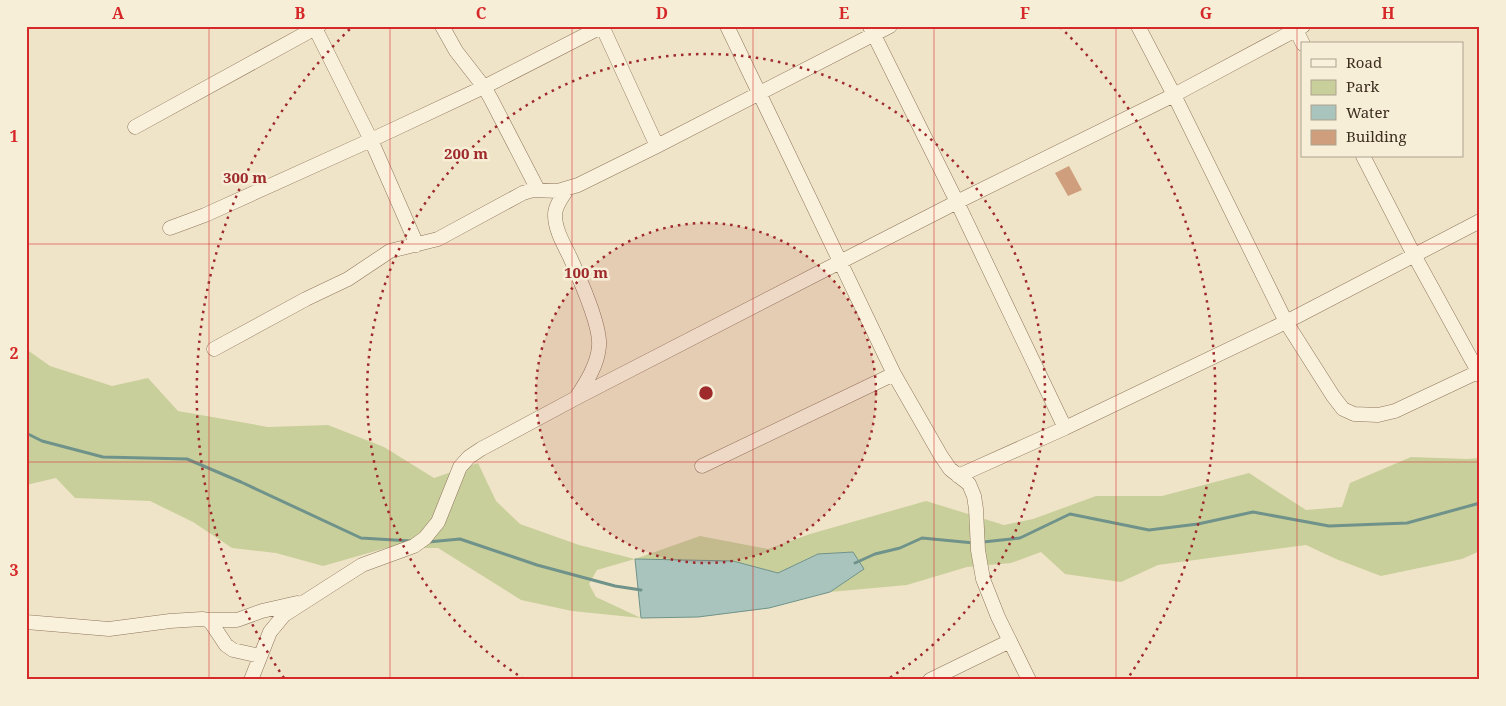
<svg xmlns="http://www.w3.org/2000/svg" width="1506" height="706" font-family="'Noto Serif',serif">
<rect width="100%" height="100%" fill="#f0e4c8"/>
<path fill="#c9cf9b" d="M26,349L50,366L112,386L148,378L178,411L268,427L328,425L384,447L434,478L478,463L496,501L520,524L579,545L635,559L700,536L768,549L810,534L926,501L1004,525L1033,519L1096,496H1162L1249,473L1306,510L1342,507L1350,483L1411,457L1467,459L1480,458V551L1462,559L1381,576L1336,559L1306,545L1158,565L1121,582L1065,574L1041,552L1011,563L967,567L907,585L830,592L863,569L818,554L778,573L733,561L635,559L597,570L589,584L596,597L641,618L572,611L521,600L438,548H386L323,566L276,553L232,548L193,522L150,501L75,498L56,478L26,485Z"/>
<path fill="#a9c4bc" stroke="#6f938a" d="M853,552L864,569L830,592L769,608L698,617L641,618L635,559L733,561L778,573L818,554Z"/>
<g fill="none" stroke-linecap="round" stroke-linejoin="round">
<path stroke="#6f938a" stroke-width="3" d="M26,433L42,441L103,457L187,459L241,482L361,538L411,541
M428,542L460,539L537,565L615,586L641,590
M983,542L1020,538L1070,514L1149,530L1198,524L1253,512L1329,526L1407,523L1480,503
M855,563L875,554L900,548L922,538L974,543"/>
</g>
<path fill="#cf9f7d" d="M1069,166L1082,190L1068,196L1055,173Z"/>
<g fill="none" stroke-linecap="round" stroke-linejoin="round">
<g stroke="#8d765c" stroke-width="15">
<path id="minor" d="M314,26L371,140L417,245
M442,26L456,51L484,87L491,99L538,190
M602,26L657,146
M727,26L894,374L941,456L950,469L969,484L974,496L976,509L978,550L983,579L998,617L1029,680
M1138,26L1174,95L1286,322L1333,396L1343,409L1354,414L1378,415L1395,411L1480,371
M1294,26L1303,44
M870,27L957,202L1065,428
M135,127L319,26
M1363,156L1414,255L1480,375
M568,188C563,196 555,205 555,215C555,229 563,243 569,255C578,275 601,325 599,346C598,364 586,383 576,398
M170,228L205,215L371,140L484,87L603,26
M214,349L306,299L348,279L390,251L438,239L523,193L533,190L558,191L578,185L657,146L890,26
M702,466L894,374
M958,476L1065,428L1286,322L1480,221
M208,620H237L262,611L297,603
M26,622L109,629L170,621L202,619L208,620L212,624L226,645L233,650L260,656
M251,680L270,632L284,615L362,565L414,546L425,538L438,522L460,467L469,457L481,449L576,398L840,262L957,202L1174,95L1303,26
M930,680L1010,641"/>
</g>
<use href="#minor" stroke="#faf1dc" stroke-width="14"/>
</g>
<path fill="none" stroke="#d62828" stroke-width="1" stroke-opacity="0.55" d="M209,26V680M390,26V680M572,26V680M753,26V680M934,26V680M1116,26V680M1297,26V680M26,244H1480M26,462H1480"/>
<circle cx="706" cy="393" r="170" fill="#9e2a2b" fill-opacity=".12"/>
<g fill="none" stroke="#9e2a2b" stroke-width="2.5" stroke-dasharray="2.5 5">
<circle cx="706" cy="393" r="170"/>
<path d="M524 679A339 339 0 1 1 888 679"/>
<path d="M284 678A509 509 0 0 1 352 27M1060 27A509 509 0 0 1 1128 678"/>
</g>
<circle cx="706" cy="393" r="8" fill="#9e2a2b" stroke="#f7eed8" stroke-width="2.5"/>
<g font-size="15" text-anchor="middle" font-weight="bold" fill="#9e2a2b" stroke="#f7eed8" stroke-width="5" stroke-linejoin="round" paint-order="stroke">
<text x="466" y="159">200 m</text>
<text x="245" y="183">300 m</text>
<text x="586" y="278">100 m</text>
</g>
<rect width="1506" height="706" fill="none" stroke="#f7eed8" stroke-width="55"/>
<rect x="1301" y="42" width="162" height="115" fill="#f7eed8" stroke="#ada18e"/>
<rect x="1311" y="59" width="25" height="8" fill="#faf1dc" stroke="#ada18e"/>
<text x="1346" y="68" font-size="15" fill="#3d2e20">Road</text>
<rect x="1311" y="80" width="25" height="15" fill="#c9cf9b" stroke="#ada18e"/>
<text x="1346" y="92" font-size="15" fill="#3d2e20">Park</text>
<rect x="1311" y="105" width="25" height="15" fill="#a9c4bc" stroke="#ada18e"/>
<text x="1346" y="118" font-size="15" fill="#3d2e20">Water</text>
<rect x="1311" y="130" width="25" height="15" fill="#cf9f7d" stroke="#ada18e"/>
<text x="1346" y="142" font-size="15" fill="#3d2e20">Building</text>
<rect x="28" y="28" width="1450" height="650" fill="none" stroke="#d62828" stroke-width="2"/>
<g font-size="16" text-anchor="middle" font-weight="bold" fill="#d62828">
<text x="118" y="19">A</text>
<text x="300" y="19">B</text>
<text x="481" y="19">C</text>
<text x="662" y="19">D</text>
<text x="844" y="19">E</text>
<text x="1025" y="19">F</text>
<text x="1206" y="19">G</text>
<text x="1388" y="19">H</text>
<text x="14" y="142">1</text>
<text x="14" y="359">2</text>
<text x="14" y="576">3</text>
</g>
</svg>
